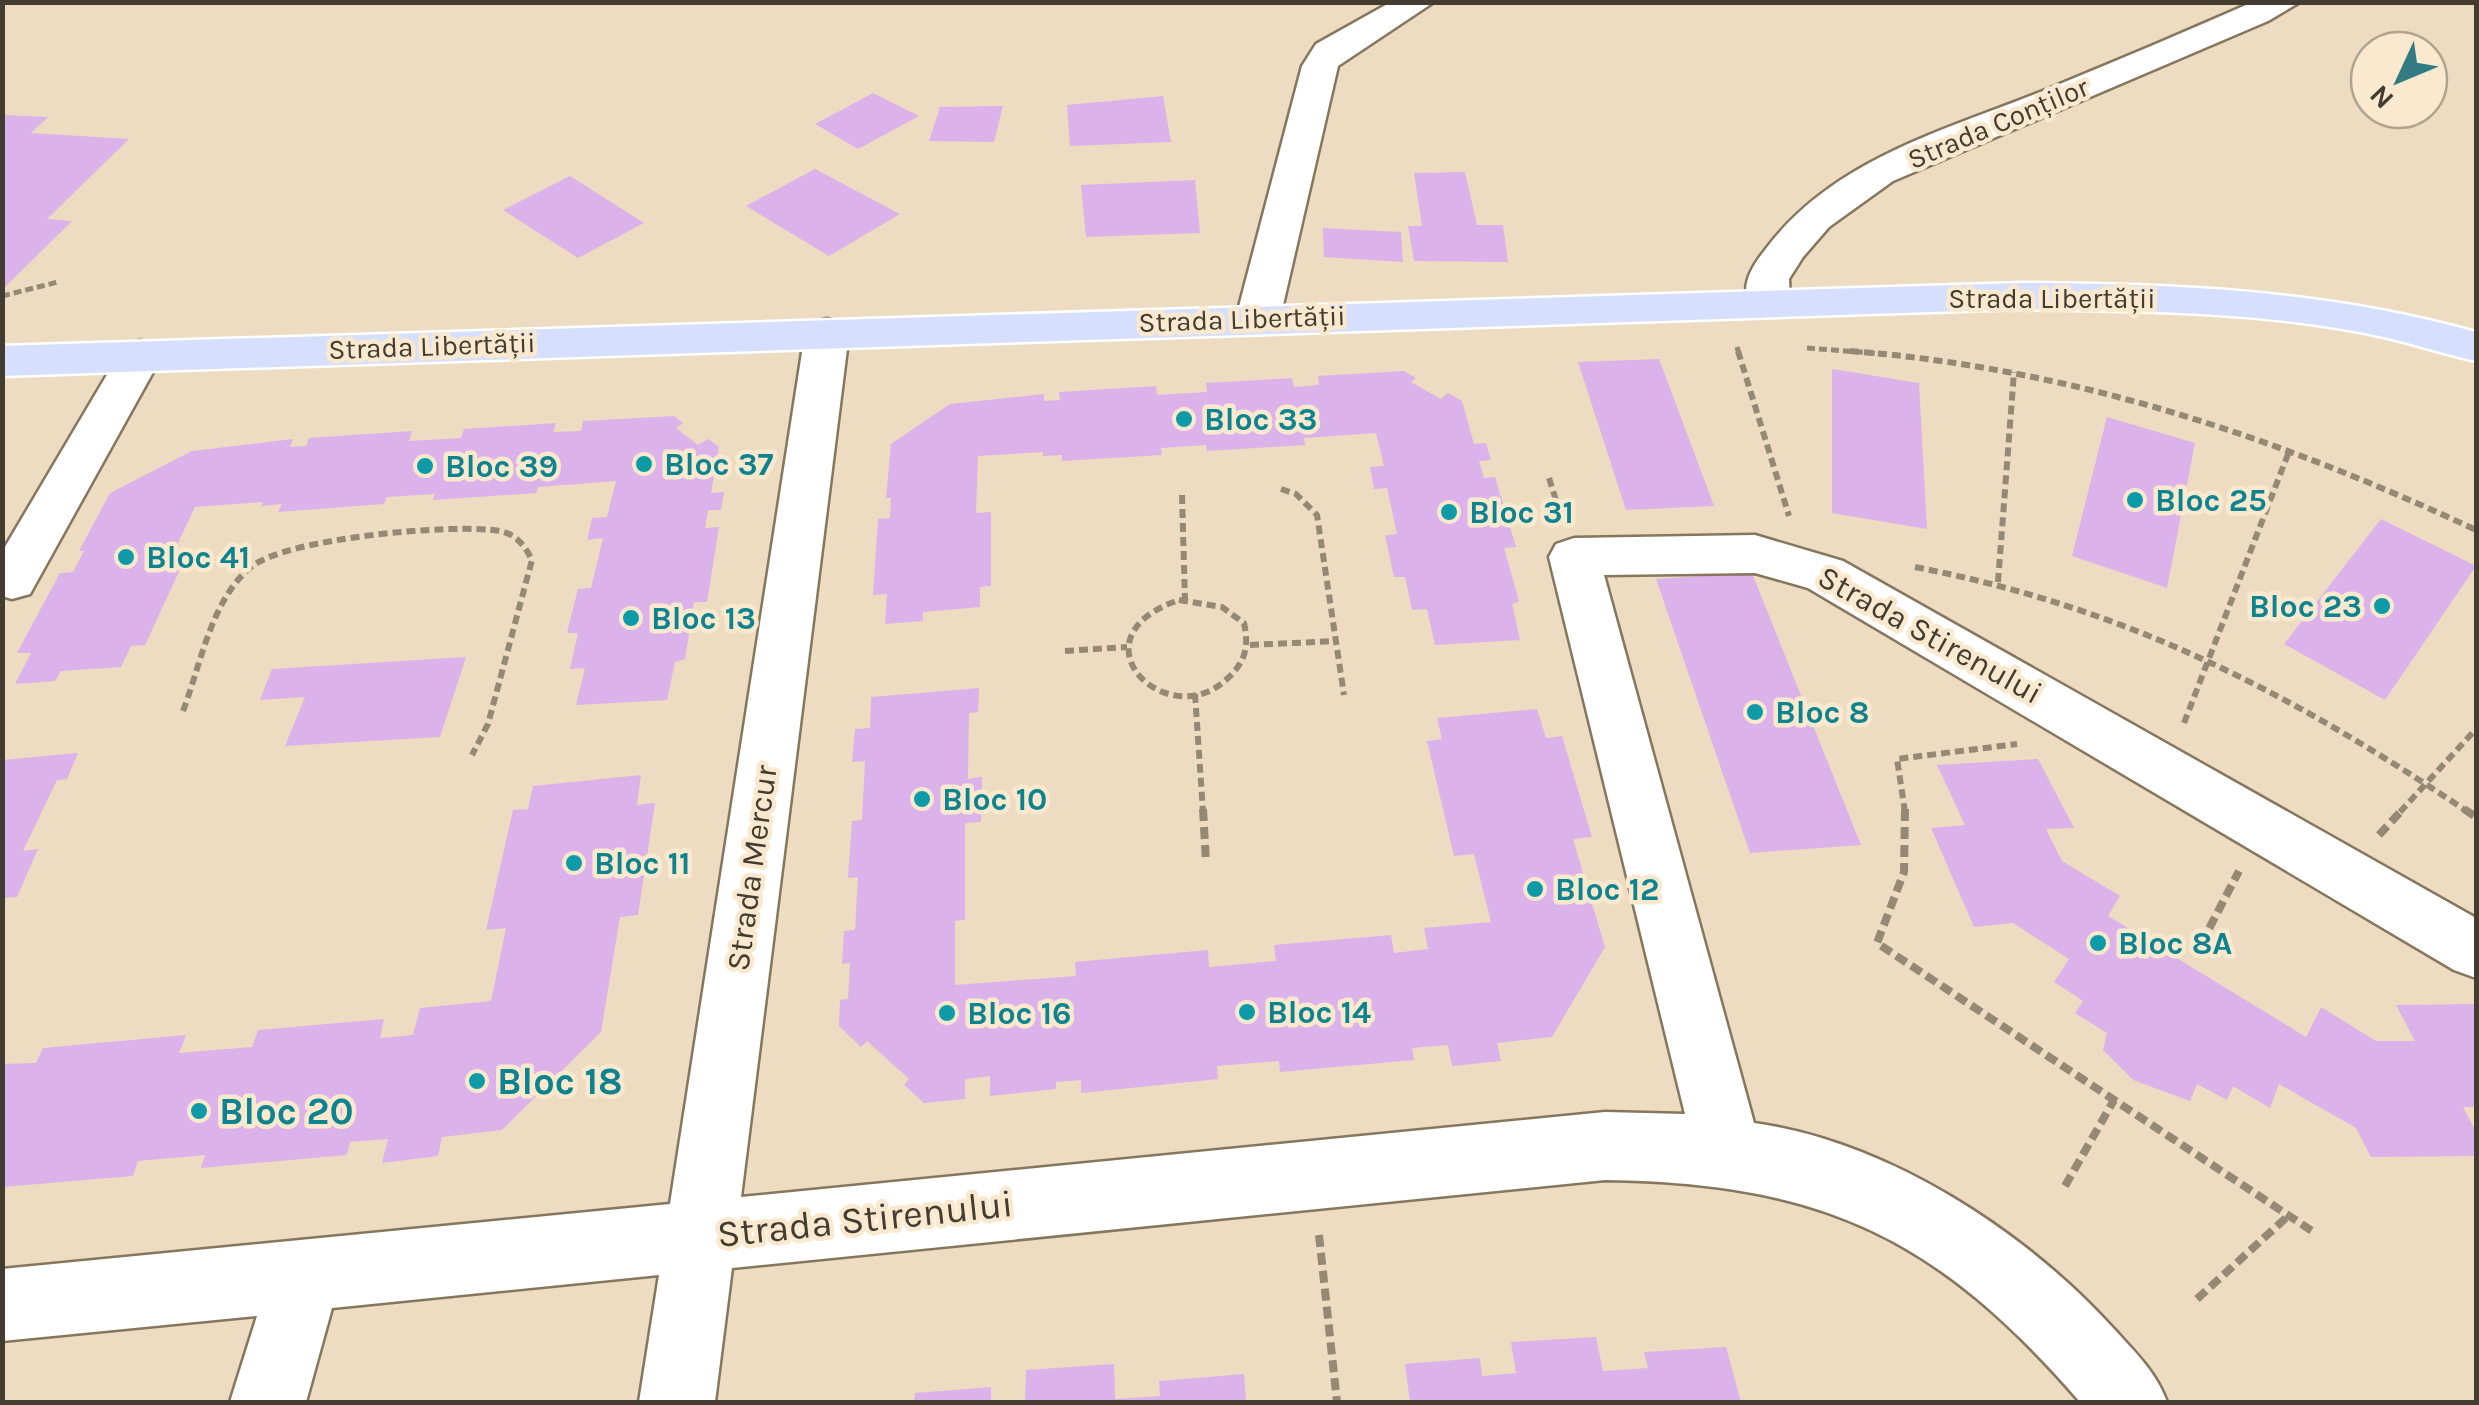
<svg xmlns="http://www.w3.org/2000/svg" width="2479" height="1405" font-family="Karla,sans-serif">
<rect width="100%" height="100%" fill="#eddcc1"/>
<path fill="#dbb2e9" d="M873,93L919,116L858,149L815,124Z
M1163,96L1171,142L1070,146L1067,105Z
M1003,106L994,142L929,141L940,107Z
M2,115L48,117L31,133L129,139L47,219L72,221L2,290Z
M815,169L900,214L829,256L746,206Z
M1465,172L1477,225H1503L1508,262L1414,261L1408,226H1422L1414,173Z
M570,176L644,223L578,258L503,210Z
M1195,180L1200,233L1086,237L1081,185Z
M1323,228L1401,232L1403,262L1324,257Z
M1659,359L1714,506L1626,510L1578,362Z
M1832,369L1919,383L1927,529L1832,513Z
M1404,371L1416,378L1411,382L1441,399L1448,393L1462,401L1474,444L1486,443L1491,460L1479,461L1484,478L1495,477L1516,547L1504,548L1519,601L1512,604L1520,640L1435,645L1427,609L1412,610L1405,577H1394L1385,535L1397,534L1387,488L1374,489L1370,467L1384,466L1376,433L1304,438L1305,445L1207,451L1206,445L1161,448L1162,455L1062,461V455L1043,456V452L978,456L976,513L991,512V586L980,587V607L923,612V621L885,624L887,594L873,595L878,519L890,518L891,498H886L891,444L950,404L1044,394V401L1060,400L1059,392L1156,386L1157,395L1207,392L1206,383L1292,378L1294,387L1319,385L1318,376Z
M674,416L683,423L676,428L698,445L708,439L719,447L711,493L724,492L721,510H708L705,528L719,527L707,602H694L685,659L675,662L667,700L576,705L585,668L570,669L578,633H567L578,589L591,588L603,538L587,540L592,518L607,517L616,481L538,487L536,493L433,500L435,494L387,497L384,504L278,512L282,504L261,506L263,502L195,507L168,564L183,563L145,645L131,646L121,667L61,671L55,681L15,684L31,653H17L60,573L73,572L84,551H79L110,493L192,451L293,439L290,447L306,446L309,438L412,431L409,441L461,438L464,429L556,423L553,432L581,431L583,421Z
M2107,417L2195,443L2167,588L2072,556Z
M2381,519L2476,566L2385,700L2284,644Z
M1752,573L1861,845L1750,853L1656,579Z
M466,657L440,737L285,746L305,697L260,700L272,669Z
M979,688L978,712L969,713L968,779L982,777L981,822L965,823V920L955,921V985L1076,976L1075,962L1208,950L1209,967L1276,961L1274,945L1391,935L1394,953L1428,949L1424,928L1491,922L1474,854L1454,856L1427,741L1442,739L1437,718L1537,709L1546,738L1562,736L1592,837L1573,839L1605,947L1552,1037L1497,1043L1501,1061L1452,1066L1448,1045L1412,1048L1414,1060L1280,1072L1279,1061L1217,1066L1218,1079L1081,1093V1080L1056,1082V1089L990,1096V1076L965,1079V1099L924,1103L904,1085L909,1079L867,1041L861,1047L839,1026L840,1000L848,999L850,963L842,964L844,931L855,930L858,877L848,878L852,821L862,820L865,761L852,762L855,729L870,728L871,697Z
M78,753L67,779L57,780L23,851L38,849L17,897L2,898V760Z
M2038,759L2074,828L2046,829L2062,861L2120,896L2108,916L2306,1037L2321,1007L2376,1041H2415L2396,1005L2476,1004V1107H2463L2476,1132V1156L2371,1157L2356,1128L2279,1084L2270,1108L2233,1086L2227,1100L2197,1084L2190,1101L2133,1080L2103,1050L2107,1033L2075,1013L2083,1001L2054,982L2069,959L2013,923L1974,927L1931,828L1965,825L1937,765Z
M641,775L637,805L655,803L638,915L620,917L601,1032L502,1130L442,1137L438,1156L382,1163L388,1139L350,1142L347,1155L201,1168L205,1155L138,1161L133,1176L2,1187V1064L36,1063L43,1048L186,1035L179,1053L252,1047L258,1030L384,1019L380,1038L413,1035L420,1008L491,1001L506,928L486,930L513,810L528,809L533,786Z
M1596,1337L1603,1371L1648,1368L1644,1352L1726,1347L1741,1402H1410L1405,1364L1480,1358L1482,1376L1516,1373L1511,1342Z
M1114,1364L1115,1399L1160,1396L1159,1381L1244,1374L1246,1402H1025L1026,1370Z
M991,1387V1402H914L915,1393Z"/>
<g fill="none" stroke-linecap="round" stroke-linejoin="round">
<g stroke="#85765e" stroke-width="5">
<path id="minor" d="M1391,2H1434L1338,66L1280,318L1273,328L1258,332L1243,328L1236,318L1302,66L1316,44Z
M2253,2H2300L2268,21L1893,181L1829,227L1803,257L1789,279L1790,302L1783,312L1768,316L1753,312C1738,289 1750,269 1765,250C1835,156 1951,129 2055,86C2121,59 2187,31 2253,2Z
M827,319L843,323L849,333L741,1197L1605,1112L1685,1114L1549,557L1556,544L1574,538L1755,535L1843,561L2476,918V978L2454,970L1808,588L1755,573L1604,575L1754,1123C1887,1141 2025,1231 2114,1329C2135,1352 2156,1372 2167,1402H2080C1937,1237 1823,1183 1605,1180L732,1268L715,1402H639L659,1275L332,1308L306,1402H230L257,1316L2,1341V1269L670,1204L805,333L811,323Z
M140,341L156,346L162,356L30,594L12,599L2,596V552L124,346Z"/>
</g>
<g stroke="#fff" stroke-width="5">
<path id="major" d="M2022,283C2176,284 2327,290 2476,332V361C2439,353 2403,340 2365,333C2252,311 2137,311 2022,309L2,376V346Z"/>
</g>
<path stroke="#958976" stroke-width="5" stroke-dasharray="8 4" stroke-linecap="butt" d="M2,296L58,282
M1737,347L1739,354
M1807,348L1884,354"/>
<path stroke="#958976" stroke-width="6" stroke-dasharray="9 5" stroke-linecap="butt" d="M1738,351L1789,516
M1850,351C2071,368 2277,437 2476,530
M1549,478L1560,513
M1281,489L1296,494L1317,515L1344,695
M1182,495L1185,600
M1915,567C2128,608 2289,692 2468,812
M1998,582L2014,372
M1179,600L1222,607L1244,623C1249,646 1246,661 1228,678C1168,737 1067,638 1179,600Z
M1250,645L1336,641
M1065,651L1127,647
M1195,694L1203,812
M183,711C201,664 211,600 251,567C286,538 454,523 500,531C516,534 525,546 532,560L488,724L472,755
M2184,723L2290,449
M1905,812L1897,759L2017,744
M2400,812L2476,729"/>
<path stroke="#958976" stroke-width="8" stroke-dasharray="12 6" stroke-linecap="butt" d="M1203,809L1206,862
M1905,809L1904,872L1877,943L2312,1231
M2464,809L2476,817
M2379,835L2403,809
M2201,944L2239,871
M2065,1186L2114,1100
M1319,1235L1337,1402
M2197,1299L2288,1216"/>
<use href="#minor" fill="#fff" fill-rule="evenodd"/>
<use href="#major" fill="#d6dffd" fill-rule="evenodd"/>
</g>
<g fill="#0f9aa8" stroke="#fae9ce" stroke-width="4">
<circle cx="1184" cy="419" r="10"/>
<circle cx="644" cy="464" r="10"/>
<circle cx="425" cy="466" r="10"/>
<circle cx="2135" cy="500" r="10"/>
<circle cx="1449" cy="512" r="10"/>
<circle cx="126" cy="557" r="10"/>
<circle cx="2382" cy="606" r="10"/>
<circle cx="631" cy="618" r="10"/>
<circle cx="1755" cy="712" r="10"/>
<circle cx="922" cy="799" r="10"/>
<circle cx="574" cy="863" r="10"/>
<circle cx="1535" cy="889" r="10"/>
<circle cx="2098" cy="943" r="10"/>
<circle cx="1247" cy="1012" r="10"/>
<circle cx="947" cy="1013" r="10"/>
<circle cx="477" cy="1081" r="10"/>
<circle cx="199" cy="1111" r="10"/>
</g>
<g text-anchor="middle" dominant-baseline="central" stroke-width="9" stroke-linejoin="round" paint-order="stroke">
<g font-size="28" fill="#433c31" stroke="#fae9ce">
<text transform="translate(1998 123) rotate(-23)">Strada Conților</text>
<text x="2052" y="298">Strada Libertății</text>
<text transform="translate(1242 319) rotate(-2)">Strada Libertății</text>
<text transform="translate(432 346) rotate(-2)">Strada Libertății</text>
</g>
<g font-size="32" font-weight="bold" fill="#0d838f" stroke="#fae9ce" text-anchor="start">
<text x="1204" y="419">Bloc 33</text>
<text x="664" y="464">Bloc 37</text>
<text x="445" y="466">Bloc 39</text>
<text x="2155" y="500">Bloc 25</text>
<text x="1469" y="512">Bloc 31</text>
<text x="146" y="557">Bloc 41</text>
<text x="2362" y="606" text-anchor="end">Bloc 23</text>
<text x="651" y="618">Bloc 13</text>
<text x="1775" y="712">Bloc 8</text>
<text x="942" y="799">Bloc 10</text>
<text x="594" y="863">Bloc 11</text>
<text x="1555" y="889">Bloc 12</text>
<text x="2118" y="943">Bloc 8A</text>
<text x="1267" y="1012">Bloc 14</text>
<text x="967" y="1013">Bloc 16</text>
</g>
<g font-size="32" fill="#433c31" stroke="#fae9ce">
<text transform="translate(1930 635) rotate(29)">Strada Stirenului</text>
<text transform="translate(752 868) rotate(-82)">Strada Mercur</text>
</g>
<g font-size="38" font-weight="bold" fill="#0d838f" stroke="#fae9ce" text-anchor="start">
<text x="497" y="1081">Bloc 18</text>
<text x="219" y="1111">Bloc 20</text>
</g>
<g font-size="38" fill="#433c31" stroke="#fae9ce">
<text transform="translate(865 1219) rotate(-6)">Strada Stirenului</text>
</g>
</g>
<rect width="2479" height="1405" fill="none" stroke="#433c31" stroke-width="10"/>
<g transform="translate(2399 80) rotate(226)"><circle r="48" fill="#fae9ce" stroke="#b1a48f" stroke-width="2.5"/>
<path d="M0-8L18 38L0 25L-18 38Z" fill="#337b83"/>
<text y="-15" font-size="28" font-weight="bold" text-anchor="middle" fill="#433c31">N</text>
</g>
</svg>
